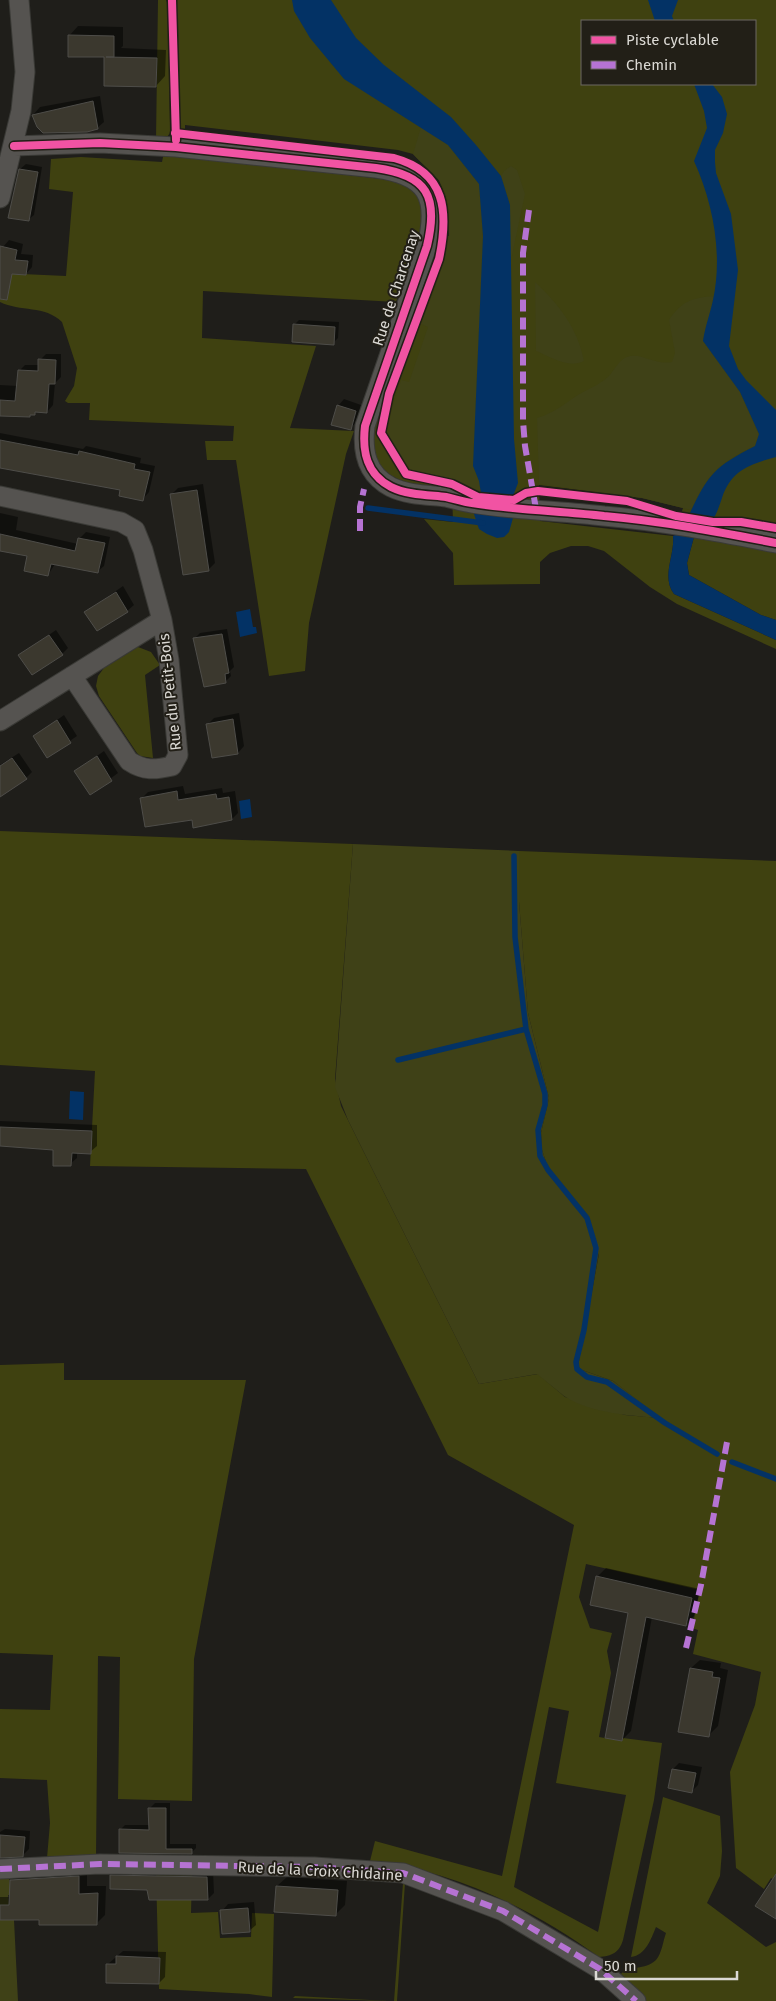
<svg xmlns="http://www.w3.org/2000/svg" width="776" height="2001" font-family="'Fira Sans',sans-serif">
<rect width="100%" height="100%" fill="#1f1e1a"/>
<path fill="#3f4110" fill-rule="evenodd" d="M158,0H166L168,5L170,133L167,137L156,139Z
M175,0H776V535L707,526L733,523L715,519L695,525L679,520L683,508L642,498L539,485L540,521L673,536C675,556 661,576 674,594L776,640V649L677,604L650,587L604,551L588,546H571L550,553L540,562V584L454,585L453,553L424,519L453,522L452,491C429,487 390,485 377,461C373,454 372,443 369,435L438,236H449L446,198L439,180L413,154L398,150L185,125V132H180ZM582,21H755V84H582Z
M164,152L405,182L422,197L424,226L396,302L203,291L202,338L316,346L290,428L354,431L346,454L309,623L305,671L269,676L236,460H207L205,441H233L234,426L89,420L90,403H68L65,401L74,386L77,368L62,322C45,305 20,312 0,302V273L66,276L73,192L49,189L51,159L81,157L162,162Z
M694,537L776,551V620L761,615L689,575L687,563Z
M138,647L151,652L160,665L145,675L153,758L140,756L137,753L99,696L96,686L98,676L104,668Z
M0,831L353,844L335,1079L341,1106L479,1384L538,1374L565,1397L625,1415L660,1418L613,1381L582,1370L578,1366L599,1254L587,1218L555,1176L547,1165L542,1150L541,1133L549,1098L528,1013L519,902V851L776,861V1881L771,1878L764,1889L736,1868L730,1772L755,1705L761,1672L693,1654L698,1630L692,1628L700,1590L586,1564L579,1597L590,1628L612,1633L607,1651L611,1673L599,1737L622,1741L623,1738L662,1743L654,1800L623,1940C619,1953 612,1956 599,1957C533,1909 453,1870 370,1861L375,1841L502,1876L574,1525L448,1455L306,1169L90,1166L95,1071L0,1065ZM549,1707L569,1711L556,1783L626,1795L598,1932L514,1887Z
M64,1363V1380H246L194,1659L192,1801L118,1799L120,1657L98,1656L96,1857L47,1858L50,1823L47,1780L0,1778V1709L50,1710L53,1655L0,1653V1365Z
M663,1797L720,1816L722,1851L720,1876L707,1903L766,1947L776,1942V2001H644L619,1976C629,1964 645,1971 656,1960C662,1953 663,1941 666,1933L656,1927C651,1939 646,1955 631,1957Z
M156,1873L192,1875L191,1913L218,1912L220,1938L251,1937L252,1913L274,1914L272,1997L249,1994L159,1989Z
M403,1883H405L397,2001H394Z
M295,1996L389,2001L293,1998Z"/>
<path fill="#3f4117" d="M421,127L448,145L479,184L483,236L473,466L479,481L481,493L452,480L407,470C402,461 393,452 391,442C385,421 395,400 401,380L409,382L428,327L421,324C436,284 465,224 440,182C435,174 420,162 413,154Z
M511,166L517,170L525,194L510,265V205L501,176L504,171Z
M535,282C559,304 578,329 584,361C568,369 551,357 536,351Z
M714,296L703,341L740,392L759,435L755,446C717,464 710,472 691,510L642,498L539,484L537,418C554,413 564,404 578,395C588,389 599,385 608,377C615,370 619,358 630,356C644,354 655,365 672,362L675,353L669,320C682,301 691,298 714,296Z
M353,844L519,851V902L528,1013L549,1098L541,1133L542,1150L547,1165L555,1176L587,1218L600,1247L578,1366L582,1370L613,1381L661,1418C632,1416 589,1413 564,1396C555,1389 546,1381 537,1374L479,1384L348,1120L335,1087Z
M0,1876H9L11,1895H8L9,1905H0Z
M0,1920H14L18,2001H0Z"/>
<path fill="#033265" d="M292,0H331L356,38L384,65L451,117L476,145L501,176L510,205L514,439L518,483L513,496V518L509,532L504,537L497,538L487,534L479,529L474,514L481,493L479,481L473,466L483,236L479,184L448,145L344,79L310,38L294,11Z
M648,0H678L672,16L674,21H655Z
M694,84H712L722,97L727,114L723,133L715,150V162L716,173L731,214L738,270L729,346L738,369L746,380L776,410V457C750,464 731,470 722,498C718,509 716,518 707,526L685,523C707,478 709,469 755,446L759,434L740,392L703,341C705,327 710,314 713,300C723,254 713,203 694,161L707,128L704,111Z
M680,533L694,537L687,563L689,575L761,615L776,620V640L674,594C661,576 675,556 673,536Z
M250,609L253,627H256L257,633L240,637L236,612Z
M250,799L252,817L241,819L239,801Z
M70,1091L84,1092L83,1120L69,1119Z"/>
<path fill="#0007" d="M78,26L123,27V46L121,48L166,50L165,76L156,86L106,85V56L69,36Z
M100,96L104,122L97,128L38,126L33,115L40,107Z
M26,164L42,167L34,215L28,220L20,169Z
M9,240L23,244L21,254L33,255L32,267L26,274L0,272L3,247Z
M299,320L339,322L338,338L333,343L294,325Z
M46,354H61V377L55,383L53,405L47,412L37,411L29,416L0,415V385L18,386L19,371L25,365H40V360Z
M344,399L361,405L357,422L350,428L338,406Z
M0,433L83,449L86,446L141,458L140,463L155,466L149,492L143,499L121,489L0,467Z
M203,484L215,563L208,570L172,494L178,488Z
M0,513L18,517L16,530L78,544L79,539L86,532L110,537L104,566L97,572L55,564L48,575L29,555L0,550Z
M123,586L134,605L127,611L86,612Z
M227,629L234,667L230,671L231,676L225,682L194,639L200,633Z
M56,630L68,648L62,654L20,655Z
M239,713L244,746L238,753L208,724L214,718Z
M64,715L77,736L48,756L35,736Z
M104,751L118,773L91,793L76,771Z
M19,753L32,772L26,778L0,789V765Z
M183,786L185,794L222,788L223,793L235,791L238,813L232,819L193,818L141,799L148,792Z
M0,1121L97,1125V1146L90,1152H77V1158L70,1164L55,1148L0,1144Z
M606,1568L700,1589L694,1616L685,1625L652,1617L631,1731L622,1740L630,1613L597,1577Z
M700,1660L721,1663L720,1668L728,1670L718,1726L709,1735L691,1668Z
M679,1763L702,1767L698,1785L692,1791L673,1769Z
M155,1803H170V1844H196V1848L191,1853L120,1852V1830L125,1825H150V1808Z
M5,1829L30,1831L29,1849L23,1855L0,1857V1832Z
M87,1868V1886H106L105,1915L97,1923L0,1919V1897H9L12,1893L11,1880L19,1872Z
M117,1870L213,1871L214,1893L208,1899L148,1889L111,1876Z
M287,1877L347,1881L345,1905L335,1915L277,1886Z
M254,1902L256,1925L249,1931L222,1911L228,1904Z
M123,1951L166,1952L165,1977L159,1983L108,1964Z"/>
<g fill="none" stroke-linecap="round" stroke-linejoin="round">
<path stroke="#033265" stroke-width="5.5" d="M368,508L483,523
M514,856L515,937L526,1029L545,1094V1105L538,1130L540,1156L548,1170L587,1218L596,1248L584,1330L576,1362L577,1369L587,1377L607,1382L665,1423L717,1454
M398,1060L526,1029
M732,1462L776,1479"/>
</g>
<path fill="#3b382e" stroke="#4e4d49" d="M68,35L114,36V57H106L157,58L156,87L104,86V57H68Z
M93,101L98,129L87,132L43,133L37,127L32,115Z
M19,169L38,172L29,221L8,218Z
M0,246L17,250L15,260L28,261L26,275L12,274L7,300L0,299Z
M293,324L335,327L334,345L292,342Z
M38,359L56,360L55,384H49L47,413L35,412V415H30V417L0,416V400L15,401L18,370L38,371Z
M337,405L356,411L351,430L331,425Z
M0,440L78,455L79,451L135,464L134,469L150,472L143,501L119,496L120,490L0,468Z
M197,490L209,571L183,575L170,494Z
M0,534L75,551L78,538L105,543L98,573L51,564L48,576L24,571L27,556L0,551Z
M116,592L128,612L97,631L84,612Z
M222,634L229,673L225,674L226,683L204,687L193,638Z
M49,635L63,655L32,675L18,655Z
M233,719L238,754L212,758L206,724Z
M57,720L71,743L47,758L33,736Z
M97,756L112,781L90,795L74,771Z
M12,758L27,779L0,797V766Z
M177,791L178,800L216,794L217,799L229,797L232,820L193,828L192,820L145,827L140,798Z
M0,1127L92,1131L91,1154L72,1153L71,1166H53V1150L0,1146Z
M596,1576L692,1598L686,1626L646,1617L622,1741L605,1738L628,1613L590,1605Z
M690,1668L713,1672L712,1677L720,1678L709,1737L678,1732Z
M672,1769L696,1773L692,1793L668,1788Z
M148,1808H166V1849H192V1854L119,1853V1829L149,1830Z
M0,1835L25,1837L23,1857L0,1858Z
M776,1874V1919L755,1906Z
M110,1875L207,1877L208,1900H149L147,1890L110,1889Z
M79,1876V1894L98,1893L97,1925H39V1920H0V1905H9L10,1880Z
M276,1886L338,1890L336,1916L274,1912Z
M248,1908L250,1932L222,1934L220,1910Z
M116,1956L160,1958L159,1984L106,1983V1964H116Z"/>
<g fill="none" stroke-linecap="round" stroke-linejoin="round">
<g stroke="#3a3a36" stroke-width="21">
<path id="street" d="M14,146L100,143L176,147L376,168C427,175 439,196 427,246L365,426C362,451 366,474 391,487C407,495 429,495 446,497C455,499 463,502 472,503C515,510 560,511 604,516C662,521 719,532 776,543
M0,198L21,111L25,72L19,0
M0,496L121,522L135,530L143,550L162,620L0,721
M72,676L129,761C144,771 155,770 172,766L178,755L169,660L162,620
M0,1869L100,1864L314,1867L403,1873L503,1911L600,1969L636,2001"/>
</g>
<use href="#street" stroke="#555350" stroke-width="19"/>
<path stroke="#b673d3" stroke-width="6" stroke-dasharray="12 6" stroke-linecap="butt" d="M529,210L523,253V421L525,446L536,509
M360,531V507L364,489
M686,1648L701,1585L727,1442
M0,1869L100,1864L314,1867L403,1873L503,1911L600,1969L636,2001"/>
<g stroke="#221f17" stroke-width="11">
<path id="cycleway" d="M172,0L176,140
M175,133L394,158C446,172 449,212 439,259L389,394L381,433L406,474L452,484L478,497L514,500L526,493L538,491L627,501L676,516L713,522H741L776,528
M14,146L100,143L176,147L376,168C427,175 439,196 427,246L365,426C362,451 366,474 391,487C407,495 429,495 446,497C455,499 463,502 472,503C515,510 560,511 604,516C662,521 719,532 776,543"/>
</g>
<use href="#cycleway" stroke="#f153a3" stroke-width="8"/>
</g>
<g text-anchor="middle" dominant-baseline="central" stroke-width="4" stroke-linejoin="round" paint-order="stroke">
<g font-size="15" fill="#dbd9d4" stroke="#221f17">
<text transform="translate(396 288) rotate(-72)">Rue de Charcenay</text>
<text transform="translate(170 692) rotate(-96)">Rue du Petit-Bois</text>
<text transform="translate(320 1871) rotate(3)">Rue de la Croix Chidaine</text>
</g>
</g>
<rect x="581" y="20" width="175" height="65" fill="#221f17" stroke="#6c6963"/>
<rect x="591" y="36" width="25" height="8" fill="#f153a3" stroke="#6c6963"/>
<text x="626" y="45" font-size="15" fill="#dbd9d4">Piste cyclable</text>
<rect x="591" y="61" width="25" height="8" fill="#b673d3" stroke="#6c6963"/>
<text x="626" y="70" font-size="15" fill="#dbd9d4">Chemin</text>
<path d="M596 1971v8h141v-8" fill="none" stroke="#dbd9d4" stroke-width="2.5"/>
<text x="604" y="1971" font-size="15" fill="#dbd9d4" stroke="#221f17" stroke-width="4" paint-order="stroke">50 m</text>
</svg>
